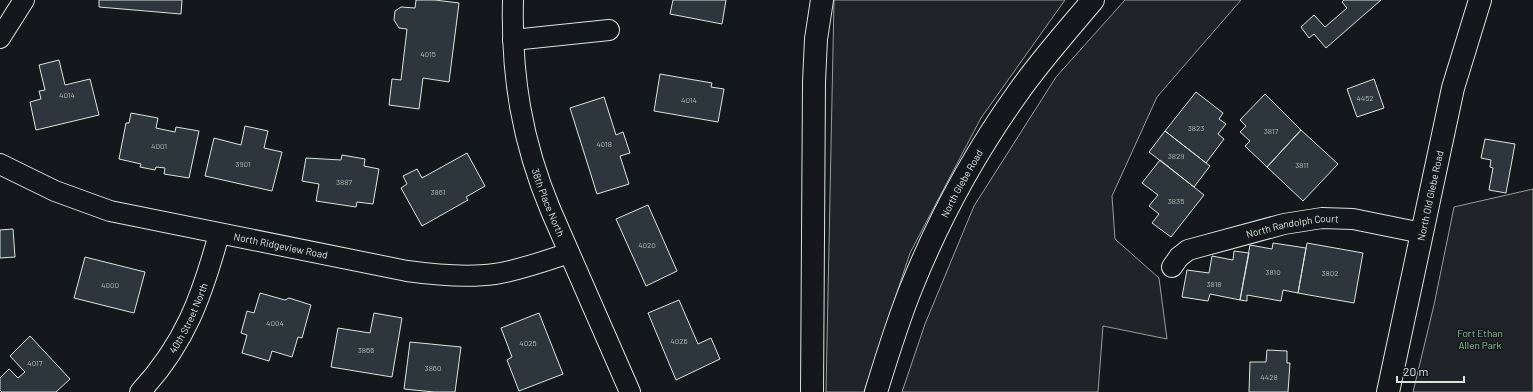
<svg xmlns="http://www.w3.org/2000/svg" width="1533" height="392" font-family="Barlow,sans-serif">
<rect width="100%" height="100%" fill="#14181c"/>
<path fill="#202428" stroke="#939e99" d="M834,0H1065L981,118L910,253L864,392H826Z
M1125,0H1241L1157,97L1112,196L1115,239L1159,278L1167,339L1103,326L1098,392H902L925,324L974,206L1056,77Z
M1533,189V392H1413L1434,305L1454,207Z"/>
<path fill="#2c363c" stroke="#d8e6dc" d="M99,0H182L181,14L99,7Z
M416,0H435L459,3L449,82L423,78L419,109L389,105L392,79L401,80L407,29L399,28L394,20L395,11L401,7L415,8Z
M673,0H726L722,24L670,14Z
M1344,0H1381L1326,48L1314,34L1309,38L1301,27L1314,15L1325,27L1347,8L1342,2Z
M59,60L65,85L90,79L99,115L36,130L30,102L41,99L39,91L45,90L39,65Z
M660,74L712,83L711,87L724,89L718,122L654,111Z
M1374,79L1384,108L1357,117L1347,89Z
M1196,92L1223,113L1219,119L1226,124L1218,134L1224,139L1206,163L1165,131Z
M1265,94L1301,130L1267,167L1245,146L1250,141L1240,132L1246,126L1240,120Z
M604,97L616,135L623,132L630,153L620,156L629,184L597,194L570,108Z
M131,113L158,118L156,128L175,132L176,127L199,131L189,178L164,174L165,168L156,167L155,170L140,167L141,164L119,159L126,123H129Z
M245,126L268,131L264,148L282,152L272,191L205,176L214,138L241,145Z
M1301,130L1338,164L1303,201L1267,167Z
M1165,131L1210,166L1194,187L1149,152Z
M1485,139L1515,144L1506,193L1489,190L1493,168L1490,167L1491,160L1481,158Z
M467,153L485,186L466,197L468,200L422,226L401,188L407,184L403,176L417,169L422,178Z
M342,155L365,159L364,166L379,169L373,204L357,202L356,207L316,201L319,184L302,181L306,158L341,160Z
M1160,160L1204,195L1171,237L1152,223L1159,214L1149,206L1158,195L1142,183Z
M648,205L677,271L646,286L616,219Z
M13,229L15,257L0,258V230Z
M1273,243L1306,248L1298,293L1283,290L1281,301L1247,295V301L1240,300L1250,245L1272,249Z
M1307,243L1363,253L1354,303L1298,293Z
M1234,251L1249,253L1240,300L1210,294L1208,301L1182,297L1187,270L1209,273L1212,256L1233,260Z
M85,257L145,272L134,313L74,298Z
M260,293L285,300L289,298L311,305L302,338L298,337L292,357L272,351L269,361L242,353L247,335L241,333L247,311L254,313Z
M679,300L698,344L711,338L720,359L676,380L648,313Z
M374,313L402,318L392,377L331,367L338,328L370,333Z
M539,313L563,374L519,391L507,360L512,357L501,328Z
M30,336L70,379L56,392H2L0,390V378L9,369L18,378L25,372L10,356Z
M410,342L461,347L455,392H434L404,389Z
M1267,350L1287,351V363H1290L1288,392H1249L1250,362H1266Z"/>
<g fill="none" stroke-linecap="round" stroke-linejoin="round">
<g stroke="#d8e6dc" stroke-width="22">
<g id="street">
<path id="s1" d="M513,0C511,76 522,142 551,211L630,392"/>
<path d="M0,38L24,0"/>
<path d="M513,40L609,30"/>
<path id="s2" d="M0,164L55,191L110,211L407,271C436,275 466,278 495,274C521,270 545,261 569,253"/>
<path id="s3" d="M1172,267L1179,257L1188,250L1284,224L1322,218L1353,219L1422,233"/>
<path id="s4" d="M140,392C185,344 202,296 219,234"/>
</g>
</g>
<g stroke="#d8e6dc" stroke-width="24">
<g id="secondary">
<path id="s5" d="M1388,392L1453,88L1480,0"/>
</g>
</g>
<g stroke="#d8e6dc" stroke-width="24">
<g id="primary">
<path d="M812,392L814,82L816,39L822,0"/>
<path id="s6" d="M876,392C887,356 898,320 912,286C939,219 975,153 1017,94C1040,61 1067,31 1093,0"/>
</g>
</g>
<use href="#street" stroke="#14181c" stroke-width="20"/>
<use href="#secondary" stroke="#14181c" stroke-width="22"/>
<use href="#primary" stroke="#14181c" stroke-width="22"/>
</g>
<g text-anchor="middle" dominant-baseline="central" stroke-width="3" stroke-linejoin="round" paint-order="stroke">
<g font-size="8" fill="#adbab4">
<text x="428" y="54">4015</text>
<text x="67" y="95">4014</text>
<text x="1365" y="98">4452</text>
<text x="689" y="100">4014</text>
<text x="1196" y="128">3823</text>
<text x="1271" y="131">3817</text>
<text x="604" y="144">4018</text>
<text x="159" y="146">4001</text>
<text x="1176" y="156">3829</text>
<text x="243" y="164">3901</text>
<text x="1302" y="165">3811</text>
<text x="344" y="182">3887</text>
<text x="438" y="192">3861</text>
<text x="1176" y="201">3835</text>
<text x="647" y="245">4020</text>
<text x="1273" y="272">3810</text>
<text x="1330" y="273">3802</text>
<text x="1214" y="284">3818</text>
<text x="110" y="285">4000</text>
<text x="275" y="323">4004</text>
<text x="679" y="341">4026</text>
<text x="528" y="343">4025</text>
<text x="366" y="350">3866</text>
<text x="35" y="363">4017</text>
<text x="433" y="368">3860</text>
<text x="1269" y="377">4428</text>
</g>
<g font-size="10" fill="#d8e6dc" stroke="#14181c">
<text stroke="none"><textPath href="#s6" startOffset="226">North Glebe Road</textPath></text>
<text stroke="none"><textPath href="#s5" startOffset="201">North Old Glebe Road</textPath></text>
<text stroke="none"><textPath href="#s1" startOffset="207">38th Place North</textPath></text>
<text stroke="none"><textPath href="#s3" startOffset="131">North Randolph Court</textPath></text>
<text stroke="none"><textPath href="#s2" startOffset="294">North Ridgeview Road</textPath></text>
<text stroke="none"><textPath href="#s4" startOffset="89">40th Street North</textPath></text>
</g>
<g font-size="10" fill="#8ac095" stroke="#14181c">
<text x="1480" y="333">Fort Ethan<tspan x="1480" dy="12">Allen Park</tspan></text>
</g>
</g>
<path d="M1397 376v6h67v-6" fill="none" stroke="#d8e6dc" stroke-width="2"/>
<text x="1403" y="376" font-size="12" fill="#d8e6dc" stroke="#14181c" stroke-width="3" paint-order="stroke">20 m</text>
</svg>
